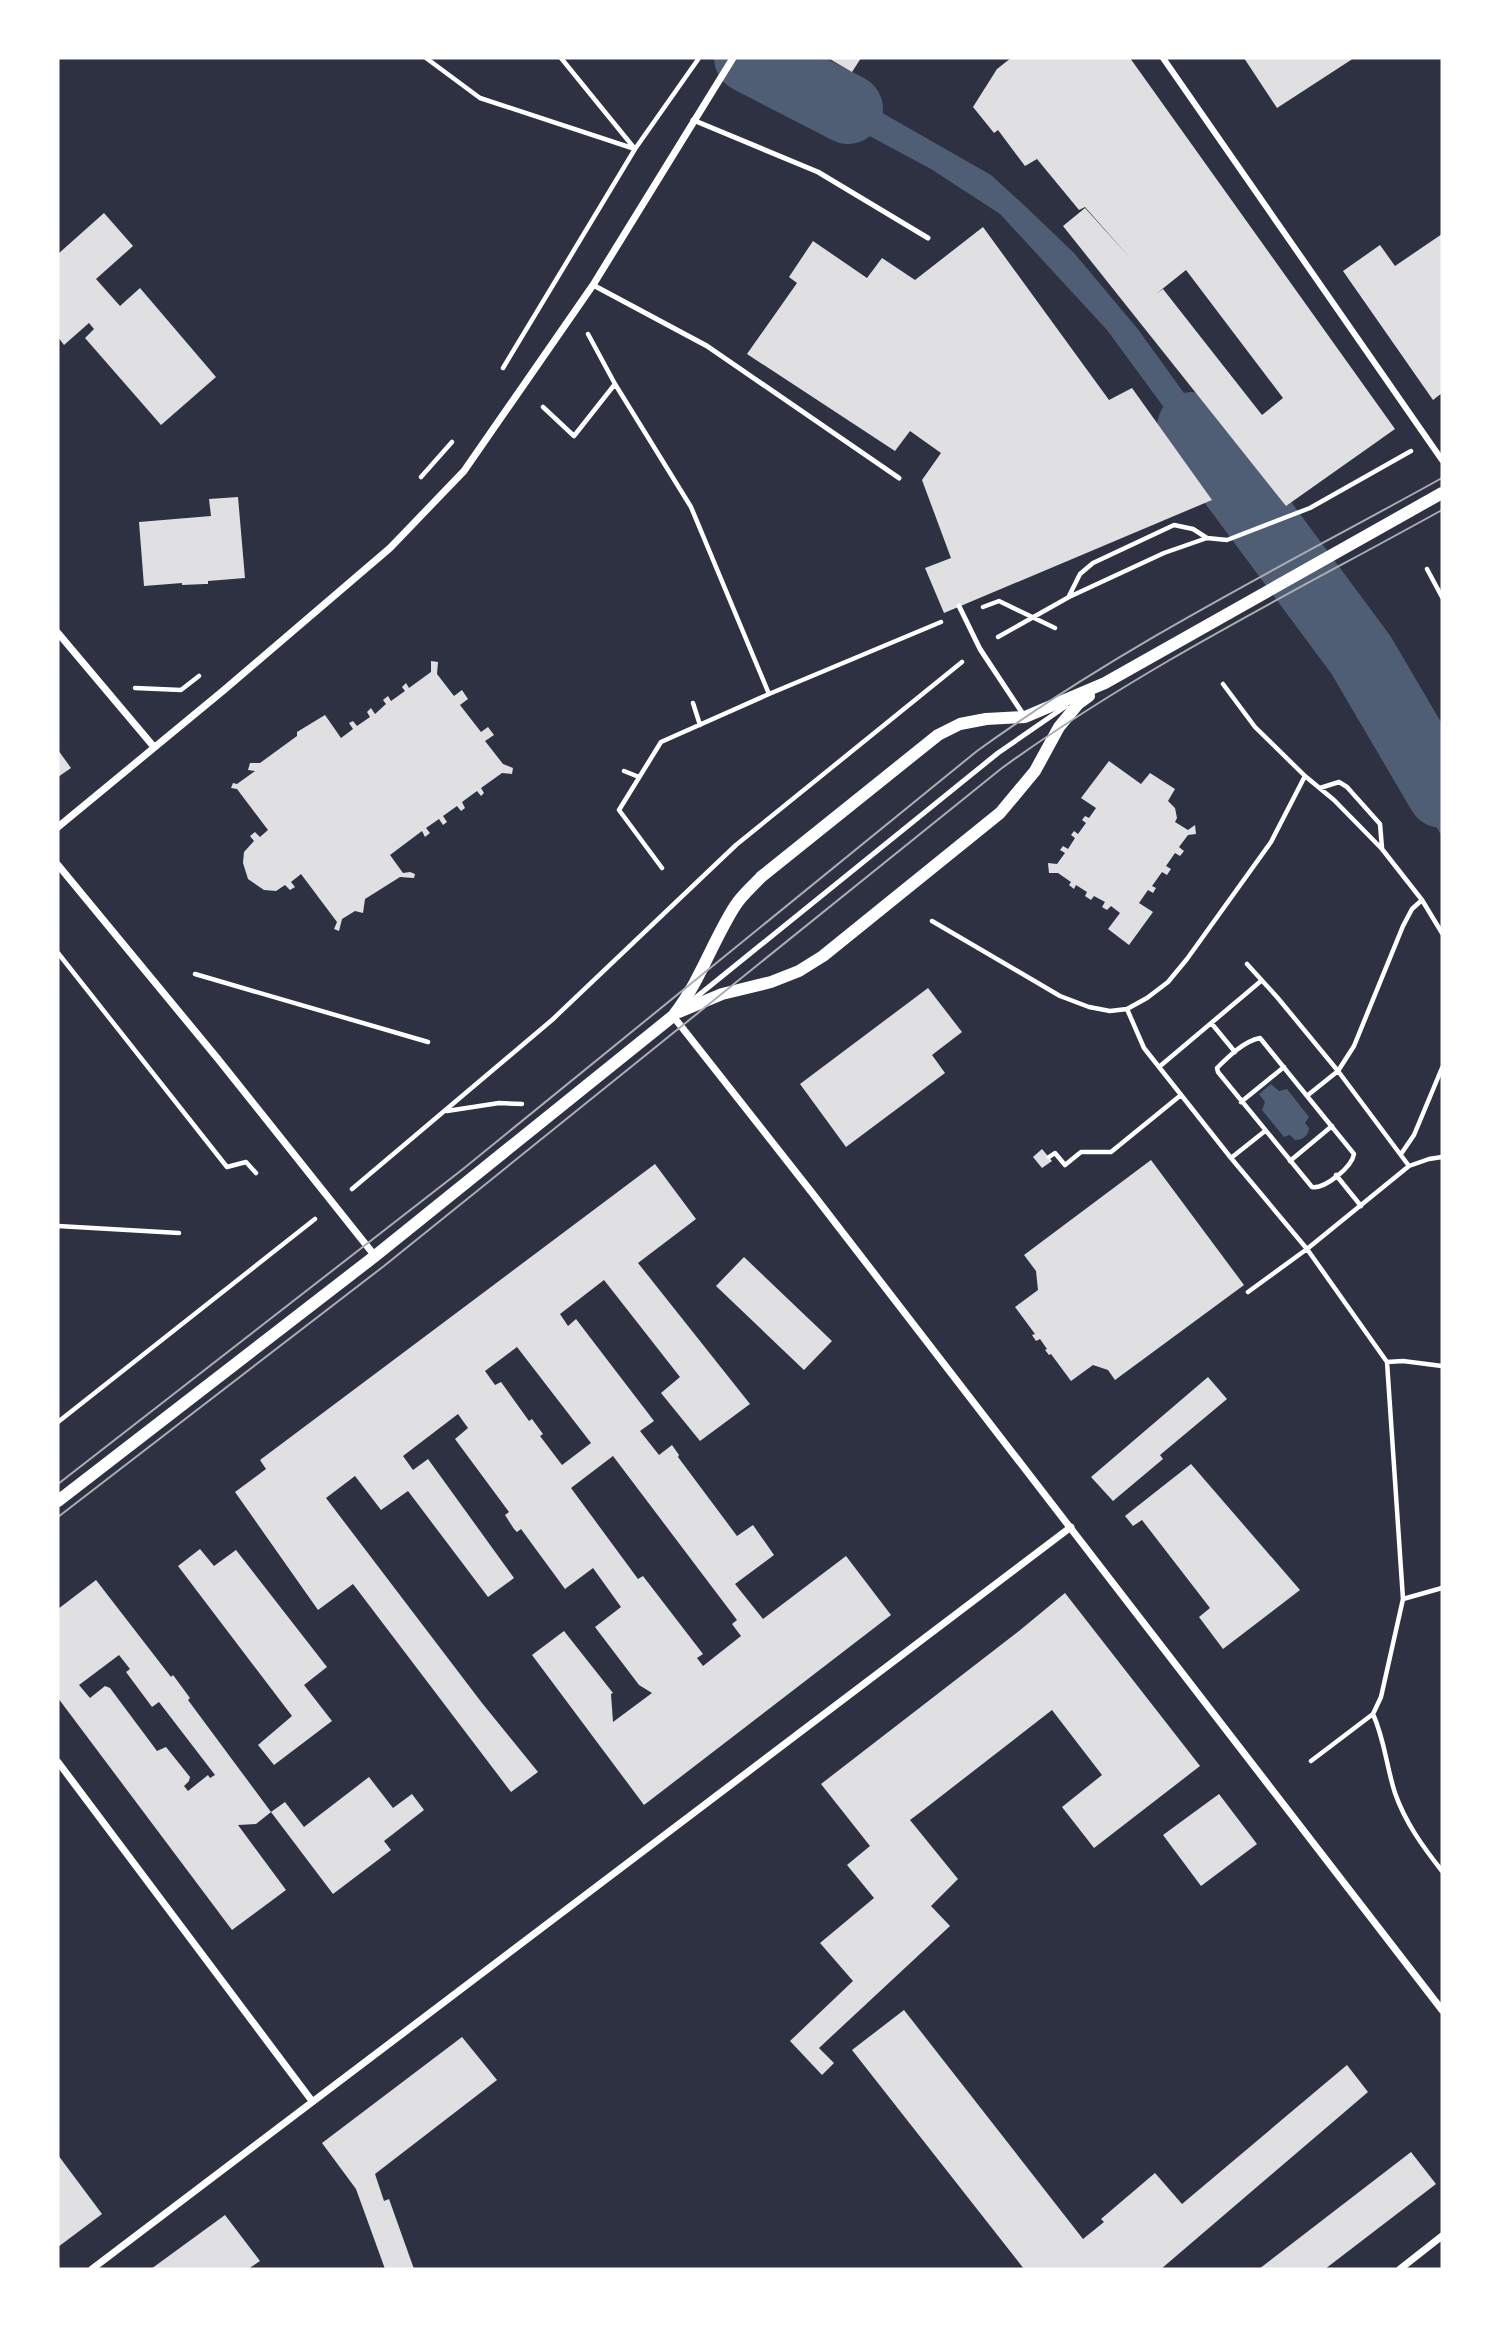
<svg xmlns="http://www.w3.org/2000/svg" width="1500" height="2327" font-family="Jost,sans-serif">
<rect width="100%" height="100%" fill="#2d3142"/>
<path fill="#4f5d75" d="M765,58H786L991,175L1026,207L1074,253L1137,328L1259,497L1240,511L1107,330L1000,214L931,169L860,131L758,71Z
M1382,641L1397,664L1408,695L1416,700L1442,750V837L1388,737L1335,673Z
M1271,1084L1279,1091L1287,1089L1309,1117L1305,1123L1309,1128C1308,1136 1303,1140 1295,1140L1290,1135L1284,1137L1262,1110L1265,1102L1259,1094Z"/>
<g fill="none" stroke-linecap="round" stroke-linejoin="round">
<path stroke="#4f5d75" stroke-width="70" d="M749,58L848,109
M1192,427L1361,655L1442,793"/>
</g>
<path fill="#e0e0e3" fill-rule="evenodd" d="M828,58H861L852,72Z
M1011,58H1130L1395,429L1286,506L1063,226L1085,208L1131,259L1085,207L1079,210L1037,159L1025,166L998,130L994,133L973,107L997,69ZM1186,270L1283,398L1262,415L1163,289L1156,294Z
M1244,58H1354L1277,108Z
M104,213L133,246L96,279L120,306L140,288L216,377L161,425L85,338L94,329L89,323L64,345L58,337V254Z
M983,227L1109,400L1132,388L1212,500L944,613L925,568L951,558L922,480L941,453L910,431L895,451L747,354L797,283L789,277L813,241L867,278L882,258L915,280Z
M1442,234V393L1433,400L1343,271L1380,245L1395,266Z
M238,497L245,578L208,581V584H205L182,585V583L144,586L139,522L211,516L209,499Z
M431,661L438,662L437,674L454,696L462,690L468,699L460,705L481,732L488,727L494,735L485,741L503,764L513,768L512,774L502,773L481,788L484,793L481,796L477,791L462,802L465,808L461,811L457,806L443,816L447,822L443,825L439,819L426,828L430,833L425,837L422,831L390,855L403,873L410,872L415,874L414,878L400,877L365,899L363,913L355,911L342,919L339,931L334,929L337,922L301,874L291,882L295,887L290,890L285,885L276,891L264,890L248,879L243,863L244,852L254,841L250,836L255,832L260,837L268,830L237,789L231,788L233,783L237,784L255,771L248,770L250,763H260L297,736V732L325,715L341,738L353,729L349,723L353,721L357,726L370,717L367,712L371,708L375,714L386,704L383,700L388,696L391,701L405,691L402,687L406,683L409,688L431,672Z
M58,750L71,768L58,777Z
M1109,761L1141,784L1150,773L1175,789L1168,801L1175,808L1177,818L1175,822L1188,830L1195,825L1196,834L1188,835L1179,847L1184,851L1180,856L1175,853L1166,866L1171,869L1167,875L1162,872L1152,886L1156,888L1153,893L1148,890L1139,903L1153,912L1129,945L1108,929L1120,913L1111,906L1107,910L1102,907L1105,902L1094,896L1091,900L1085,896L1087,892L1076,885L1074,889L1069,885L1071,882L1058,873H1049L1048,863L1057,864L1065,853L1060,850L1063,846L1068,849L1075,838L1071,835L1074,831L1078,834L1086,823L1082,820L1085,816L1089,818L1096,808L1081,798Z
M928,988L962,1032L932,1055L945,1073L846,1147L800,1084Z
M1042,1149L1052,1161L1042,1168L1033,1157Z
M1151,1160L1244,1285L1115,1380L1108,1370L1093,1365L1071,1381L1051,1354L1049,1355L1045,1350L1047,1349L1040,1339L1036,1341L1032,1335L1035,1334L1015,1307L1038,1290L1036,1271L1024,1255Z
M655,1164L696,1219L638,1263L750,1404L700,1441L661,1393L680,1377L604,1280L560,1314L568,1326L576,1319L654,1421L640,1431L659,1455L672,1445L679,1455L678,1457L737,1536L753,1525L774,1555L735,1584L763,1619L846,1556L891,1615L644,1805L532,1655L564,1631L613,1693L611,1694L613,1722L652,1693L639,1685L595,1627L621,1607L593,1568L565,1589L521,1529L517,1532L514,1529L505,1515L509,1512L455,1439L468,1428L458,1414L403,1456L413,1470L428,1459L514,1578L488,1597L408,1491L381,1510L355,1476L326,1498L482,1703L538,1772L511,1792L353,1584L318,1610L235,1492L266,1469L260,1460ZM517,1347L591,1443L562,1465L540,1436L543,1434L532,1419L529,1421L501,1382L495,1385L485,1371ZM613,1456L737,1620L732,1624L741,1636L703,1666L697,1658L703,1654L643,1576L638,1579L571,1488Z
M744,1257L832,1341L804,1370L716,1286Z
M1208,1377L1227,1399L1160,1455L1163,1459L1113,1501L1091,1477Z
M1191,1464L1300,1590L1223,1649L1199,1617L1210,1608L1142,1520L1133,1526L1125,1516Z
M200,1549L214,1566L236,1550L327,1667L304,1685L332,1721L274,1765L258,1745L292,1716L178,1566Z
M96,1580L171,1677L173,1675L190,1698L188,1700L271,1812L256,1824L238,1825L286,1890L232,1930L58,1698V1609ZM119,1655L130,1669L126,1672L152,1707L159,1702L215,1775L210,1778L208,1775L188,1791L184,1786L189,1781L190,1777L166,1747L157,1751L110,1688L105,1686L90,1698L79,1685Z
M1065,1593L1200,1766L1094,1848L1062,1807L1102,1775L1052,1710L922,1811L910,1820L958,1879L931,1906L950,1926L819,2048L834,2063L822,2075L790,2041L853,1981L820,1943L874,1898L847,1865L870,1846L821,1784L1019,1631Z
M369,1777L393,1808L412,1794L424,1810L384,1841L391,1850L333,1894L271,1812L285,1802L304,1827Z
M1219,1794L1257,1844L1201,1886L1163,1835Z
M904,2010L1083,2239L1104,2222L1101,2219L1155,2173L1182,2204L1347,2065L1368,2092L1161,2269H1024L852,2050Z
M462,2037L497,2080L375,2174L384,2201L389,2199L414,2269H385L356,2189L322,2143Z
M1411,2152L1436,2184L1325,2269H1259Z
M58,2155L102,2214L58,2247Z
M225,2215L260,2261L248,2269H151Z"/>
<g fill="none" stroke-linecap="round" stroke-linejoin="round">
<path stroke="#fff" stroke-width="4.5" d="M426,58L480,98L635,149
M561,58L635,149
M503,368L635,149L699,58
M615,384L691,507L769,694L941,622
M543,407L574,436L615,384L588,334
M421,477L452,442
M1427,569L1442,597
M1069,596L1080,574L1093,563L1174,525L1193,529L1207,538
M983,607L999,601L1055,628
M998,637L1069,597L1164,553L1207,538L1227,540L1310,508L1411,451
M1223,684L1255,727L1305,776L1334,800L1382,849L1422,900
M135,688L181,690L199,676
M693,703L700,725
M624,771L639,777
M1320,788L1339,782L1347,787L1380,824L1382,848
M662,868L619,810L661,742L769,694
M932,921L1060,996L1089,1007L1110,1011L1127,1009L1147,998L1168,982L1187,959L1271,842L1305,776
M58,953L227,1167L246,1162L256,1173
M1247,964L1277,997L1338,1071L1308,1095
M195,974L428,1042
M1127,1009L1144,1048L1159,1067
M1212,1024L1235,1052
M1260,1038L1354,1154C1352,1167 1325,1189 1312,1187L1218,1072L1217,1068C1228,1057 1244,1041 1260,1038Z
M1241,1102L1284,1067
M447,1111L499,1103L522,1104
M1401,1154L1414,1135L1442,1068
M1049,1157L1055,1153L1065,1165L1081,1152H1111L1181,1095
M1231,1158L1265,1131
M1290,1161L1332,1126
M1409,1166L1338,1071L1354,1046L1403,926L1412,909L1422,900L1442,933
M1336,1175L1361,1206
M352,1189L552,1020L736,845L962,662
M58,1226L179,1233
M1248,1292L1307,1249L1231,1158L1159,1067L1261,981
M1387,1362L1403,1361L1442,1366
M58,1422L315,1219
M1442,1588L1403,1599L1381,1697L1373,1714C1385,1741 1386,1765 1395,1793C1405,1822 1423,1847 1442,1871
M1403,1599L1387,1362L1307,1249L1409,1166L1429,1159L1442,1157
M1311,1761L1373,1714"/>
<path stroke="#fff" stroke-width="5" d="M693,120L818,172L928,238
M593,285L707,346L899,478
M959,606L980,649L1023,714
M689,1003L998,753L1066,706"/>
<path stroke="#fff" stroke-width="6" d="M1163,58L1442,460"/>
<path stroke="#fff" stroke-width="7" d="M58,633L154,747
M58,827L224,690L390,548L464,471L593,285L733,58
M58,865L218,1059L375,1256
M673,1016L813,1194L1442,2010
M58,1762L312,2101
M92,2269L1071,1527
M1400,2269L1442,2236"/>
<path stroke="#fff" stroke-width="12" d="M679,1012L722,994L771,982L799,971L823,956L1000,813L1035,771L1059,727L1078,704L1089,696
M58,1501L375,1256L673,1016C700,982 712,942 735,906C742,895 753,886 761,877L938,735L960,724L986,719L1025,717L1105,683L1442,493"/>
<path stroke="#abadb3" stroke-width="2" d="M58,1484L463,1169L977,751C1123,645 1285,565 1442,478
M58,1517L384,1266L1002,768C1140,668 1294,592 1442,510"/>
</g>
<rect width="1500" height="2327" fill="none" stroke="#ffffff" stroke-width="119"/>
</svg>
